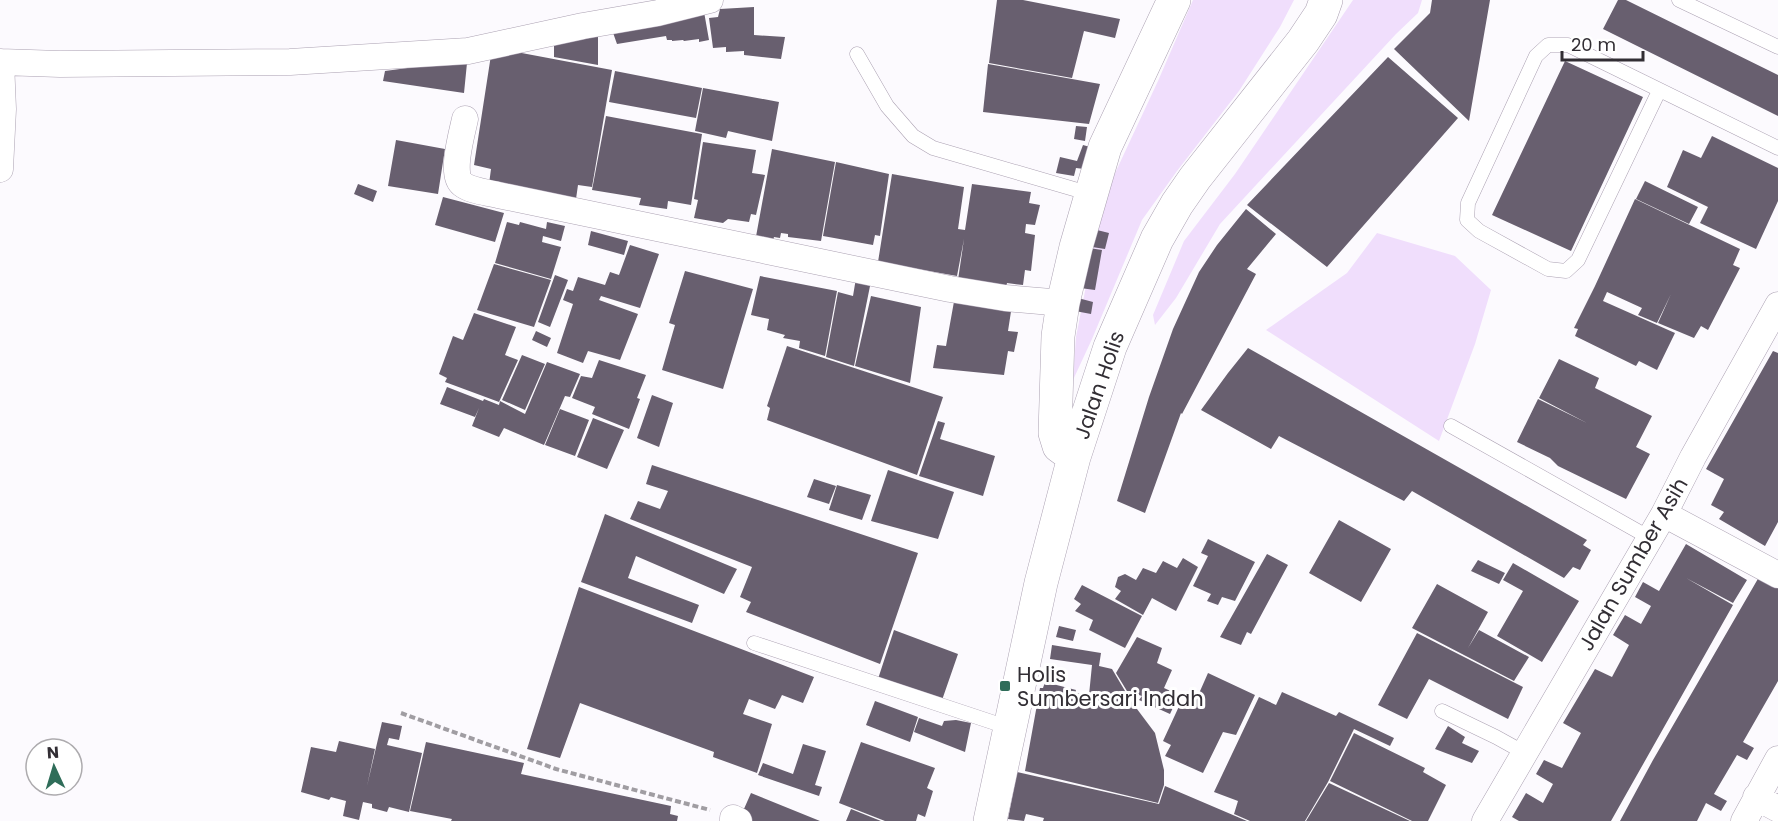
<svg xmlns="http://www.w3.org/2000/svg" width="1778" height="821" font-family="Poppins,sans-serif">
<rect width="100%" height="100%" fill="#fcfafe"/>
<path fill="#f0defc" d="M1193,0H1294L1280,27L1239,91L1177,171L1142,220L1092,339L1073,380L1076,337L1103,199L1158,81Z
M1353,0H1422L1418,13L1396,34L1220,224L1176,298L1155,325L1153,315L1184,241L1235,174Z
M1377,233L1455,256L1491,290L1475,344L1439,441L1266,330L1347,273Z"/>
<path fill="#685f6f" d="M997,0H1023L1120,19L1115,38L1084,31L1072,78L989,63Z
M1432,0H1490L1469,121L1394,49L1430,13Z
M1618,0H1626L1778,75V116L1603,29Z
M703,6L709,40L699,42V39L684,41L683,40L672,41V40H667L666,36L617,44L611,27Z
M754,7V35L785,37L781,59L744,55V51L726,52V47L713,48L709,18L718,17L720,9Z
M598,31V65L554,57V41Z
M511,51L612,70L592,187L578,185L576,199L489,184L491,169L474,165L491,55Z
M1388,57L1458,118L1327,267L1247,205Z
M1565,61L1643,97L1571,251L1492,215Z
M452,62V65L467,63L464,93L383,81L385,71Z
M988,64L1100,84L1089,124L983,112Z
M615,71L702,88L696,118L609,102Z
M703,88L779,102L772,141L728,131L726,138L695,131Z
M606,116L702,134L691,205L668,201L667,209L639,205L641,198L592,190Z
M1076,126L1087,127L1085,141L1074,139Z
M1712,136L1778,168V201L1756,249L1700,223L1708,207L1667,187L1683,150L1701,158Z
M396,140L445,149L438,194L388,186Z
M703,142L756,150L752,173L765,175L756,215L751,214L749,222L728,219L723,223L694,218L698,200L694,199Z
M1083,145L1090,147L1084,169L1076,168L1074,176L1056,173L1060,157L1077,161Z
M772,149L835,162L821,241L788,237V234L781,233L780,238L774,237L772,244L755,242Z
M836,162L889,174L880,236L875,235L873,245L823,236Z
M892,174L964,187L958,229L965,230L972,184L1031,192L1029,203L1040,205L1035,225L1026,224L1025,233L1035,235L1031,271L1025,270L1023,285L1007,283L1006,288L958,280L964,239L957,276L878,262Z
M1645,181L1698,207L1689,224L1636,199Z
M358,184L377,191L373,202L354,194Z
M443,197L504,213L495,242L435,225Z
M1635,199L1740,249L1733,265L1740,268L1708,330L1701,326L1694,338L1658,323L1671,294L1657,323L1638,315L1642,308L1607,292L1603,301L1675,333L1657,370L1639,361L1636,366L1575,336L1578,329L1574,328L1595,286Z
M1246,209L1276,234L1247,269L1256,274L1182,414L1181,413L1145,513L1117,501L1149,397L1173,329L1199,272L1217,245Z
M507,222L519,225L520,222L546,229L547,222L565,226L561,241L543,236L542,242L561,247L551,279L495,263Z
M1097,230L1109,233L1105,249L1092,247Z
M591,231L628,241L624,255L588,245Z
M630,245L659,254L640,308L601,296L599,300L638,314L620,360L588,351L583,363L557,353L573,304L563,300L567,289L573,291L578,277L605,285L610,272L619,275Z
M1089,248L1102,250L1095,290L1080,288Z
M494,264L551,280L534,327L477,310Z
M685,271L753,289L723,389L662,370L675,325L669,323Z
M555,275L568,280L550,327L538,322Z
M760,276L837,291L825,356L799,348L800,341L783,338L785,335L767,330L769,319L751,315Z
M856,278L871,281L854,366L826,357L838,292L853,296Z
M871,296L921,307L910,383L855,366Z
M955,296L1012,305L1008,331L1018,332L1014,352L1008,351L1004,375L933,368L937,345L946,346Z
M1078,298L1093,302L1091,314L1075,311Z
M474,313L516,327L505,355L518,360L499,402L445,382L447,378L439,374L453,336L463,340Z
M536,331L551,338L547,347L532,340Z
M787,346L943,397L917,475L767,420L770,408L767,406Z
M1248,348L1587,540L1583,545L1591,550L1580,570L1573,567L1564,578L1412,491L1404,501L1279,436L1271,449L1201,410L1228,373Z
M1773,351L1778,353V522L1765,546L1719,519L1724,512L1711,505L1724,479L1706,469Z
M522,355L545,364L525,410L502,400Z
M1559,359L1599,378L1595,388L1652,416L1636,447L1650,454L1626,499L1558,466L1550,458L1517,442L1538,399L1587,423L1539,398Z
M599,360L646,375L637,398L640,399L629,429L592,414L595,407L572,398L581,376L592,378Z
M547,362L580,374L570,397L565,396L544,445L504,428L499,437L472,426L479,408L475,417L440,404L447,387L483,401L484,399L499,405L500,401L525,414Z
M652,395L673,403L659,447L637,438Z
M560,409L589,420L575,456L545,445Z
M593,418L624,430L607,469L577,457Z
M938,421L945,423L940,439L995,456L983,496L919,476Z
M652,465L918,553L880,664L746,612L751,602L740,597L752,567L630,519L638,501L660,509L668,491L646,484Z
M888,470L954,492L938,539L871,521Z
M814,479L836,486L829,504L807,497Z
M837,485L871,495L862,520L829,510Z
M605,514L737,569L724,594L636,556L628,578L699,605L692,623L581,582Z
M1339,520L1391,549L1361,602L1309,573Z
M1208,539L1255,562L1235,601L1222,597L1218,605L1207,601L1211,594L1193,586L1208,556L1201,553Z
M1686,544L1747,580L1733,603L1686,578L1733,605L1611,821H1519L1512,817L1526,793L1543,803L1553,784L1536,774L1544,760L1562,768L1581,733L1563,723L1595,669L1612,677L1629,645L1613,635L1625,615L1641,624L1651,606L1635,597L1643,582L1659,591Z
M1267,554L1288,565L1251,634L1247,632L1241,645L1220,637Z
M1183,558L1198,567L1176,611L1152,598L1143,615L1115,599L1121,591L1115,587L1118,577L1125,574L1136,580L1143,568L1156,573L1163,561L1177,568Z
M1478,560L1505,573L1499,584L1471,571Z
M1513,563L1579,601L1542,662L1497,636L1523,591L1503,580Z
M1759,577L1778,588V681L1743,742L1754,748L1747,760L1737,755L1714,794L1727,801L1721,811L1706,803L1697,821H1620L1653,760Z
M1437,584L1488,612L1468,648L1479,630L1529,657L1514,681L1412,628Z
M1082,585L1142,616L1125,648L1089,630L1093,620L1075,611L1081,604L1074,599Z
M579,587L814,677L803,703L782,695L775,709L749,699L743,714L772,724L757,773L713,757L714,752L580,703L560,758L527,749Z
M1059,626L1076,630L1073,641L1056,637Z
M894,630L958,654L941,703L877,682Z
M1417,633L1523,687L1508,719L1429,679L1407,719L1378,705Z
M1137,637L1162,648L1157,663L1172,670L1164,688L1179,695L1170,714L1139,700L1142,696L1136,694L1133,701L1116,673Z
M1052,645L1101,653L1099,666L1112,669L1131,701L1155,733L1164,770V785L1158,803L1025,771L1040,688H1043L1045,682L1076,690L1075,693L1089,695L1092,665L1050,659Z
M1208,673L1255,695L1236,735L1223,732L1203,773L1165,756L1171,745L1163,741L1181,702L1193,707Z
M1282,692L1336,716L1339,712L1394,738L1390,746L1354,729L1328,782L1305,821H1250L1234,814L1238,801L1214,792L1259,697L1276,705Z
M875,701L918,717L910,742L866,725Z
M919,718L942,726L944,721L956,720L971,723L965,752L914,732Z
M382,722L402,726L399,740L389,738L387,745L422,753L409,812L389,807L387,812L372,808V804L363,802L359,820L343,816L346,801L331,797L329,800L301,792L311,747L336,752L339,741L375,749L367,786Z
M1448,726L1465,737L1462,743L1479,751L1472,763L1435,749Z
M1354,733L1425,768L1423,772L1446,785L1428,821H1412L1330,781Z
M426,742L524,763L521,774L671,806L670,814L678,816L677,821H451L452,819L410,811Z
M861,742L935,768L927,788L933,791L925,817L918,814L916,821H885L839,803Z
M803,744L826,751L815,785L822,787L819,796L758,775L763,763L793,774Z
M1017,772L1159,804L1165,786L1247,821H1043L1044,818L1026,814L1024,821L1008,819Z
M1329,783L1410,821H1306Z
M751,793L820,821H747L740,818Z
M851,809L881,821H846Z"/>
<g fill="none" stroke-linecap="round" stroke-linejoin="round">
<g stroke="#aba1b2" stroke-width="15">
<path id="service" d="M1679,0L1778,47
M857,54L887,106L913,136L933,148L1091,194
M1659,91L1578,260L1566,271L1548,269L1479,231L1467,220L1468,203L1536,56L1548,45H1568L1778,148
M1451,426L1650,538
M754,643L1010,728
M1442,711L1496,737L1523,752"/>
</g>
<g stroke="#aba1b2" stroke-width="27">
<path id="minor" d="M0,62L60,64L290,62L468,51L583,26L658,13L710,0
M465,119C462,133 450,175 462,184C471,191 486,192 498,195L950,289L1005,298L1063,303
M0,169L3,109L1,62
M1664,514L1778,575
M1756,797L1778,809
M733,821V818L739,821
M1485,821L1664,514L1693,457L1778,305
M1744,821L1778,759"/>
</g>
<g stroke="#aba1b2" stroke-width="34">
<path id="tertiary" d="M1074,457L1059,446L1055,433L1058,336L1063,303L1076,247L1105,147L1174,0
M990,821L1041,583L1074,457L1110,347L1157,239L1177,204L1195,178L1303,41L1321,14L1326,0"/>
</g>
<path stroke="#a09da2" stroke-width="4" stroke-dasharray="6 3" stroke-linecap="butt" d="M401,713L556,769L710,810"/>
<use href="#service" stroke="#fff" stroke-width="14"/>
<use href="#minor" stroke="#fff" stroke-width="26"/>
<use href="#tertiary" stroke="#fff" stroke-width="33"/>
</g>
<rect fill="#2f6d59" stroke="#fff" stroke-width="2" x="999" y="680" width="12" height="12" rx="3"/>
<g text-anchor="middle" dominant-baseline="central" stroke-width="6" stroke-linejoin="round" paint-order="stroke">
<g font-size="21" fill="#322e34" stroke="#fff">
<text transform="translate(1099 385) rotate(-71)">Jalan Holis</text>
<text transform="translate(1633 564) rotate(-60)">Jalan Sumber Asih</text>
</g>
<g font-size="21" fill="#322e34" stroke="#fff" text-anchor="start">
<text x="1017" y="674">Holis<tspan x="1017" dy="24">Sumbersari Indah</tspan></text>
</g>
</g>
<g transform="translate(54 767) rotate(356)"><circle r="28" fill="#ffffff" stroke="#adabae" stroke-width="1.5"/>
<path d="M0-4.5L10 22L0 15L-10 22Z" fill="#2f6d59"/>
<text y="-9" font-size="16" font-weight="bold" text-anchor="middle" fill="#322e34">N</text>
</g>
<path d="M1562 51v9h81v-9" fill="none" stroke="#322e34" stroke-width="3"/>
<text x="1571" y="51" font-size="18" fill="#322e34" stroke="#ffffff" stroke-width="4.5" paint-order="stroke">20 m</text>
</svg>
